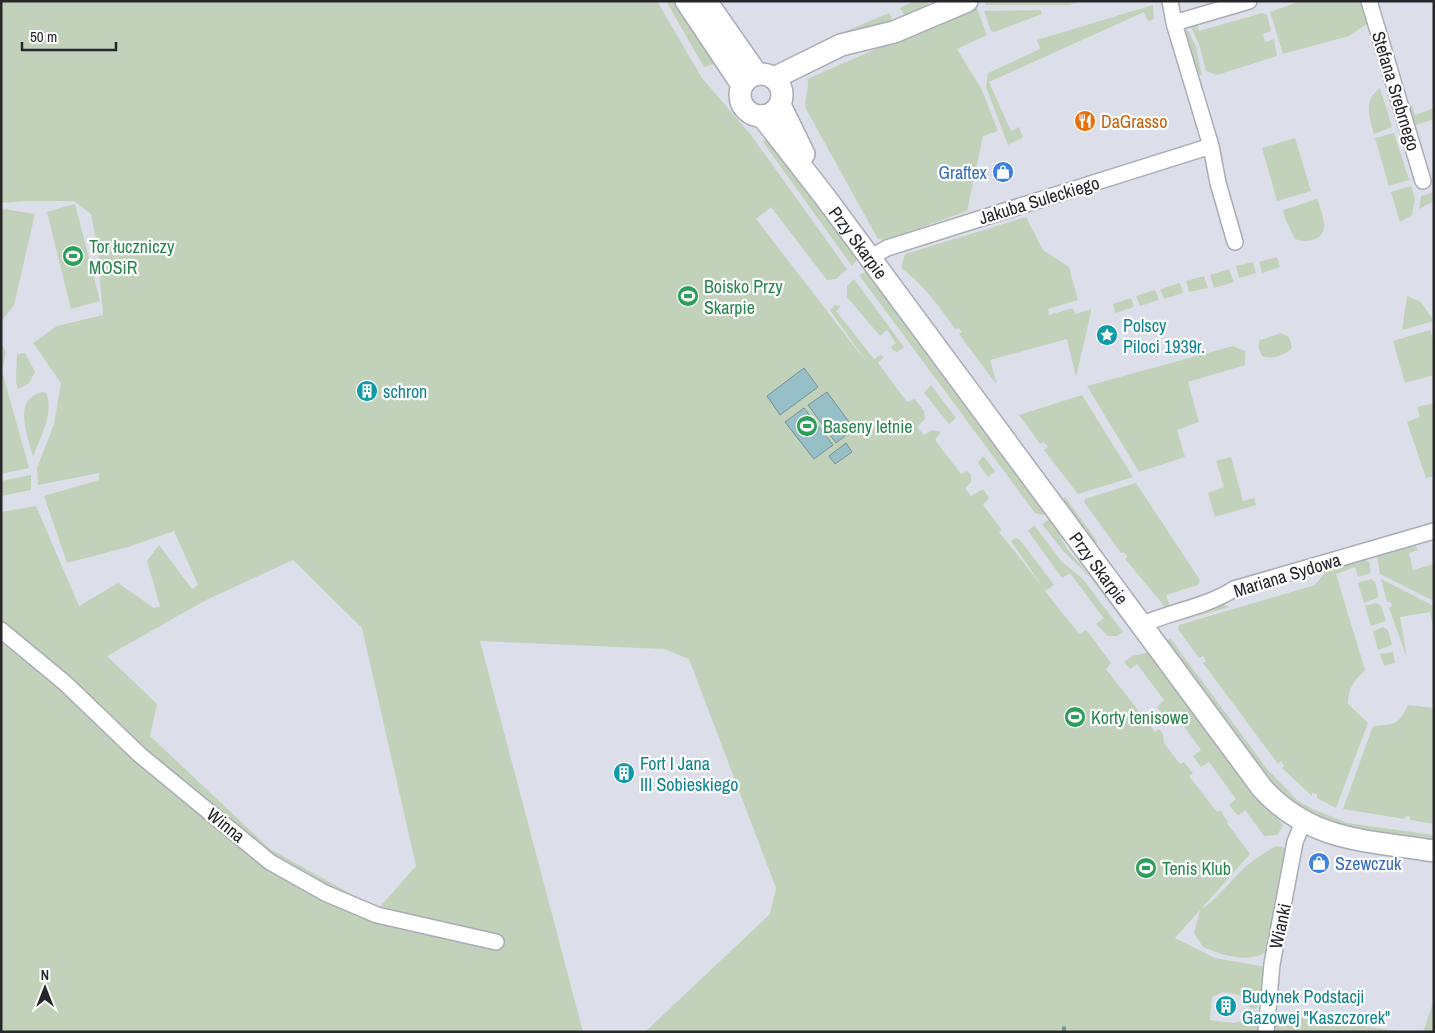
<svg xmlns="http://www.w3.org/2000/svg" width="1435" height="1033" font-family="'Archivo Narrow',sans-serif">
<rect width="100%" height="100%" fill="#dcdee9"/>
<path fill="#c2d2ba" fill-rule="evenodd" d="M1,1H657L702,78L751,135L847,269L836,279L827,280L771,207L756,219L868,364L830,310L835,305L841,306L836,311L874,359L880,355L884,357L878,363L907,402L915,399L924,411L925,419L917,427L924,435L932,430L941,432L935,440L961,474L967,471L971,475V482L965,488L971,496L983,489L989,498L983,505L1002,530L999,532L1042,586L1011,541L1016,538L1020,540L1054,585L1045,591L1079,634L1086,630L1088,632L1111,663L1106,669L1155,732L1159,729L1163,734L1164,743L1180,764L1184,762L1193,773L1189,776L1217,812L1220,810L1228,822L1227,823L1250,854L1201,909C1215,901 1224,889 1235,877C1246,865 1262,854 1276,846L1286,848L1287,860L1269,950C1250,965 1222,955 1203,947L1194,933L1200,910L1175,938L1215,958L1266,967L1262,1000L1256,1009L1250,1008L1244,996L1223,992L1212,997L1210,1020L1233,1023L1250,1019V1022L1264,1025L1263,1032H645L770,914L776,888L689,659L664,649L480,641L583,1032H1V512L36,506L79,606L118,583L154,608L160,606L147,561L159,545L192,589L198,585L174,531L128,547L67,563L44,496L99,480V473L38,485L37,468L54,424L61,383L33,343L57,326L103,315L97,245L91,214L74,201H27L1,203ZM293,560L362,628L416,866L378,909L270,849L150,736L157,704L107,656L206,600Z
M666,1H678L717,63L704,67Z
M914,1H927L931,9L907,19L900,8Z
M991,1H1083L1069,5H986L985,3Z
M1301,1H1363L1368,23L1349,36L1283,54L1270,12Z
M1153,5L1154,19L1148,21L1144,12L989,82L1011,131L1019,127L1023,137L1008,145L986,87L988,73L1040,49L1037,40Z
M976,6L987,35L957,49L982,90L998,131L983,136L967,211L887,240L878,239L806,109C803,98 810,91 807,79Z
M1041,10L1042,14L994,32L991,31L984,11Z
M889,13L895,25L842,37L839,34Z
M1262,13L1267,15L1271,31L1263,34L1265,42L1274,39L1277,56L1217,75L1206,71L1199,44L1190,25L1196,23L1199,31Z
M1187,28L1196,47L1202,76C1192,70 1183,39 1187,28Z
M1380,88L1392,127L1374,134C1369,115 1363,101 1380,88Z
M1412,105L1415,115L1434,108V119L1413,126L1407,107Z
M1394,133L1409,180L1389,186L1375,138Z
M773,135L858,258L852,266L763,142Z
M1295,138L1311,191L1277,201L1262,148Z
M1411,186L1415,198L1412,215L1400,222L1391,192Z
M1434,192V201L1419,209L1421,196Z
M1317,199C1320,206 1323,215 1324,223C1326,240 1308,244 1295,239L1286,221L1283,210Z
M75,204L100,301L71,309L47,212Z
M4,209L35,214L14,305L1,322V210Z
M1026,217L1043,250L1069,267L1078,300L1048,309L1049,315L1073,308L1075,314L1091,309V312L1076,377L1067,339L990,360L997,385L959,334L962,332L959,328L955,329C939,306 924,285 901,268L905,254Z
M1277,257L1280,267L1262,273L1259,262Z
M1253,262L1256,273L1239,278L1236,266Z
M1229,269L1234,282L1214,288L1210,275Z
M867,271L1049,511L1042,515L1035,513L859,275Z
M1204,276L1208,288L1189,292L1186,281Z
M854,279L904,347L897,352L892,349L891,347L896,343L887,330L880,336L847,297V286Z
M1180,283L1183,293L1164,299L1160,289Z
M1155,290L1159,300L1140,306L1136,296Z
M1407,296L1421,302L1434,321L1402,330Z
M1131,298L1134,307L1115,313L1113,304Z
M1430,330L1434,343V375L1405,383L1393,341Z
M1281,333L1289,337L1292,348C1285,355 1272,360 1262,356L1258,346L1260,340Z
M1,342L6,353L2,371L29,468L1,474Z
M1233,346L1245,351V365L1188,382L1199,422L1177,430L1185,457L1139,472L1087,386Z
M25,353L35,372L29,383L18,389L16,382L17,354Z
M931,385L956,418L949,424L924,393Z
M43,392L46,393C55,413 39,439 33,457C28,435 11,399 43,392Z
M1082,395L1133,477L1078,494L1044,450L1048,447L1044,442L1040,444L1019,415Z
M1434,403V476L1426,478L1407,422L1420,417L1417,407Z
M983,456L995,471L988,477L978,463Z
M1231,457L1243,501L1254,498L1256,505L1215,517L1208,493L1224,487L1216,461Z
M31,475V490L1,496V481Z
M1136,483L1200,580L1198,585L1166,595L1170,606L1166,608L1125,559L1127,557L1124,552L1121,553L1084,502L1085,499Z
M1065,497L1097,541L1096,546L1067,509L1068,507L1063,499Z
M1051,518L1067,549L1127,618L1126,625L1090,577L1063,551L1042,524Z
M1034,525L1062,562L1082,578L1123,632L1117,636H1108L1096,624L1104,618L1102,616L1070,573L1062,578L1028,531Z
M1415,545L1418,550L1409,553L1413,570L1434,564V601L1380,574L1377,556Z
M1361,559L1369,562L1371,573L1358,577L1355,567L1336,574L1365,670C1354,681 1348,688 1348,704L1368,723L1336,808L1317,798V794L1312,793V796L1282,768L1284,766L1281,761L1278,764L1203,663L1206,661L1203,656L1199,658L1178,629L1179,625L1315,585L1328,569Z
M1371,579L1375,582L1379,597L1364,603L1358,583Z
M1381,579L1434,606V630L1430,612L1400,617L1407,658L1389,608L1392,606L1391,602H1387Z
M1218,601L1229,607L1176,622L1173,620Z
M1376,603L1381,606L1386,621L1371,626L1365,606Z
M1383,627L1388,630L1392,645L1378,650L1373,631Z
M1170,638L1268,770L1297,800L1313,809L1347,823L1434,835V845L1330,826L1275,790L1164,643Z
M1150,652L1272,809L1283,826L1277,835L1264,836L1245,810L1238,816L1229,805L1236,799L1209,762L1201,767L1193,756L1201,750L1199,747L1176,716L1169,722L1157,707L1164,700L1137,664L1130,669L1124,662L1132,656Z
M1393,652L1395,663L1384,666L1380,654Z
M1408,705L1434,708V824L1410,820V817L1406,816L1405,819L1343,809L1373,726C1395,724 1398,726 1408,705Z
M1434,1000V1032H1423Z
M1274,1014L1405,1032H1271Z"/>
<path fill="#96bfc7" stroke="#759198" d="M804,368L818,387L780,415L767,396Z
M827,392L854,429L836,443L808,405Z
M804,408L833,445L814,459L785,422Z
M846,443L852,452L835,464L829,456Z"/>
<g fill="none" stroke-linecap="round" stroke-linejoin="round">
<path stroke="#759198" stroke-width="4" d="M1064,1028V1032"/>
<g stroke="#a9abb6" stroke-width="18">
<path id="street" d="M1170,1L1174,23L1211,146L1218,183L1235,242
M1369,1L1423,181
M1174,23L1249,1
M870,258L887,248L1211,146
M1141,625C1172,611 1206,607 1234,589L1434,531
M1,630L65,683L140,755L270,862L325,893L377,915L496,942
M1266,1032L1272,964L1295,842L1303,822"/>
</g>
<g stroke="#a9abb6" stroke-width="24">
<g id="secondary">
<path d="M686,1L742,85"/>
<path d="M706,1L757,74"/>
<circle cx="761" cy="95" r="21"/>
<path d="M774,78L841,45L894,32L967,1"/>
<path d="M780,105L804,154"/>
<path id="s1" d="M762,116L825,197L1262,788C1311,842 1366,840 1434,851"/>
</g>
</g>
<use href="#street" stroke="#fff" stroke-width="15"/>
<use href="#secondary" stroke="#fff" stroke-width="21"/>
</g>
<defs>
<g id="restaurant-disc" transform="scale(1.125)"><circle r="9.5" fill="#e8710a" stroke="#fff"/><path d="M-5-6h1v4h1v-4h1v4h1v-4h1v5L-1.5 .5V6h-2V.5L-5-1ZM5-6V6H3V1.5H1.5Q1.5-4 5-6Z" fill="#fff"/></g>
<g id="shop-disc" transform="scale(1.125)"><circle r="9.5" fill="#3f7fe0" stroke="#fff"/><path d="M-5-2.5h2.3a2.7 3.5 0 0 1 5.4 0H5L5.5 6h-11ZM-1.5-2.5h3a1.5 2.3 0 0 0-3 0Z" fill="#fff"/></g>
<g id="stadium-disc" transform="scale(1.125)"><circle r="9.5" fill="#2e9e5b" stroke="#fff"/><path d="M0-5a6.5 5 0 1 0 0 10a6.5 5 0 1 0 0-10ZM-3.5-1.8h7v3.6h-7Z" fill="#fff"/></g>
<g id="sight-disc" transform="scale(1.125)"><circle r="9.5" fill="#0f9aa8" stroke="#fff"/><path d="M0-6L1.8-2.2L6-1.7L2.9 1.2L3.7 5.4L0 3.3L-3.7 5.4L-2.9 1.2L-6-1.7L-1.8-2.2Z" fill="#fff"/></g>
<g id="building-disc" transform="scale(1.125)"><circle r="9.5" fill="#0f9aa8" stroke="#fff"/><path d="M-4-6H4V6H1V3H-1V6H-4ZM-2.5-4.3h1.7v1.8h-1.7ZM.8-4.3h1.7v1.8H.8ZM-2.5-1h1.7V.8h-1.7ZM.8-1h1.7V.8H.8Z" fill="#fff"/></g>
</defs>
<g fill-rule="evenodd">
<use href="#restaurant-disc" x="1085" y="121"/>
<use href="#shop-disc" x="1003" y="172"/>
<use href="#stadium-disc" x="73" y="256"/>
<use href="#stadium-disc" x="688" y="296"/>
<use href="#sight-disc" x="1107" y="335"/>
<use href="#building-disc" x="367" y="391"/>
<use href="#stadium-disc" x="807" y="426"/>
<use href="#stadium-disc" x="1075" y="717"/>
<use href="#building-disc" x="624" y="773"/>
<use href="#shop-disc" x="1319" y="863"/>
<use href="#stadium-disc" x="1146" y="868"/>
<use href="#building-disc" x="1226" y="1006"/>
</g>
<g text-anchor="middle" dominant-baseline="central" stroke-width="4.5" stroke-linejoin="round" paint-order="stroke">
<g font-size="18" fill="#27272b" stroke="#fff">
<text transform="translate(1396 91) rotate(73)">Stefana Srebrnego</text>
<text transform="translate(1039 200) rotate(-17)">Jakuba Suleckiego</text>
<text stroke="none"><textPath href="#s1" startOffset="159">Przy Skarpie</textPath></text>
<text stroke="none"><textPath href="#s1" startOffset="564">Przy Skarpie</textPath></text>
<text transform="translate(1287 575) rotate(-17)">Mariana Sydowa</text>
<text transform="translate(226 825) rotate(39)">Winna</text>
<text transform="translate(1280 926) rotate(-78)">Wianki</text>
</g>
<g font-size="18" fill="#c56008" stroke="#fff" text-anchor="start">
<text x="1101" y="121">DaGrasso</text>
</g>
<g font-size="18" fill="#366cbe" stroke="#fff" text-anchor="end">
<text x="987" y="172">Graftex</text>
<text x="1335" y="863" text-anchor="start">Szewczuk</text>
</g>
<g font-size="18" fill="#27864d" stroke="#fff" text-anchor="start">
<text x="89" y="246">Tor łuczniczy<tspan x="89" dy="21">MOSiR</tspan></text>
<text x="704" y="286">Boisko Przy<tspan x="704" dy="21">Skarpie</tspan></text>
<text x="823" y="426">Baseny letnie</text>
<text x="1091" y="717">Korty tenisowe</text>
<text x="1162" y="868">Tenis Klub</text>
</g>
<g font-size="18" fill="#0d838f" stroke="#fff" text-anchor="start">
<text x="1123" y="325">Polscy<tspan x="1123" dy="21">Piloci 1939r.</tspan></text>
<text x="383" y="391">schron</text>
<text x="640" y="763">Fort I Jana<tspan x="640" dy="21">III Sobieskiego</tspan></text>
<text x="1242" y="996">Budynek Podstacji<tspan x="1242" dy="21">Gazowej "Kaszczorek"</tspan></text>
</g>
</g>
<rect width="1435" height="1033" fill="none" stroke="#27272b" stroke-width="5"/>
<g transform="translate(45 988)" stroke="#ffffff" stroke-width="4" paint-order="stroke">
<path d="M0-4L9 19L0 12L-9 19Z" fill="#27272b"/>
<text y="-8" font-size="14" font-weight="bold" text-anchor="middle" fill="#27272b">N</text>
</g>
<path d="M22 42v8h94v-8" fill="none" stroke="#27272b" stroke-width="2.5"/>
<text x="30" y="42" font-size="15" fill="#27272b" stroke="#ffffff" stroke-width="4" paint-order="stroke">50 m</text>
</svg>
